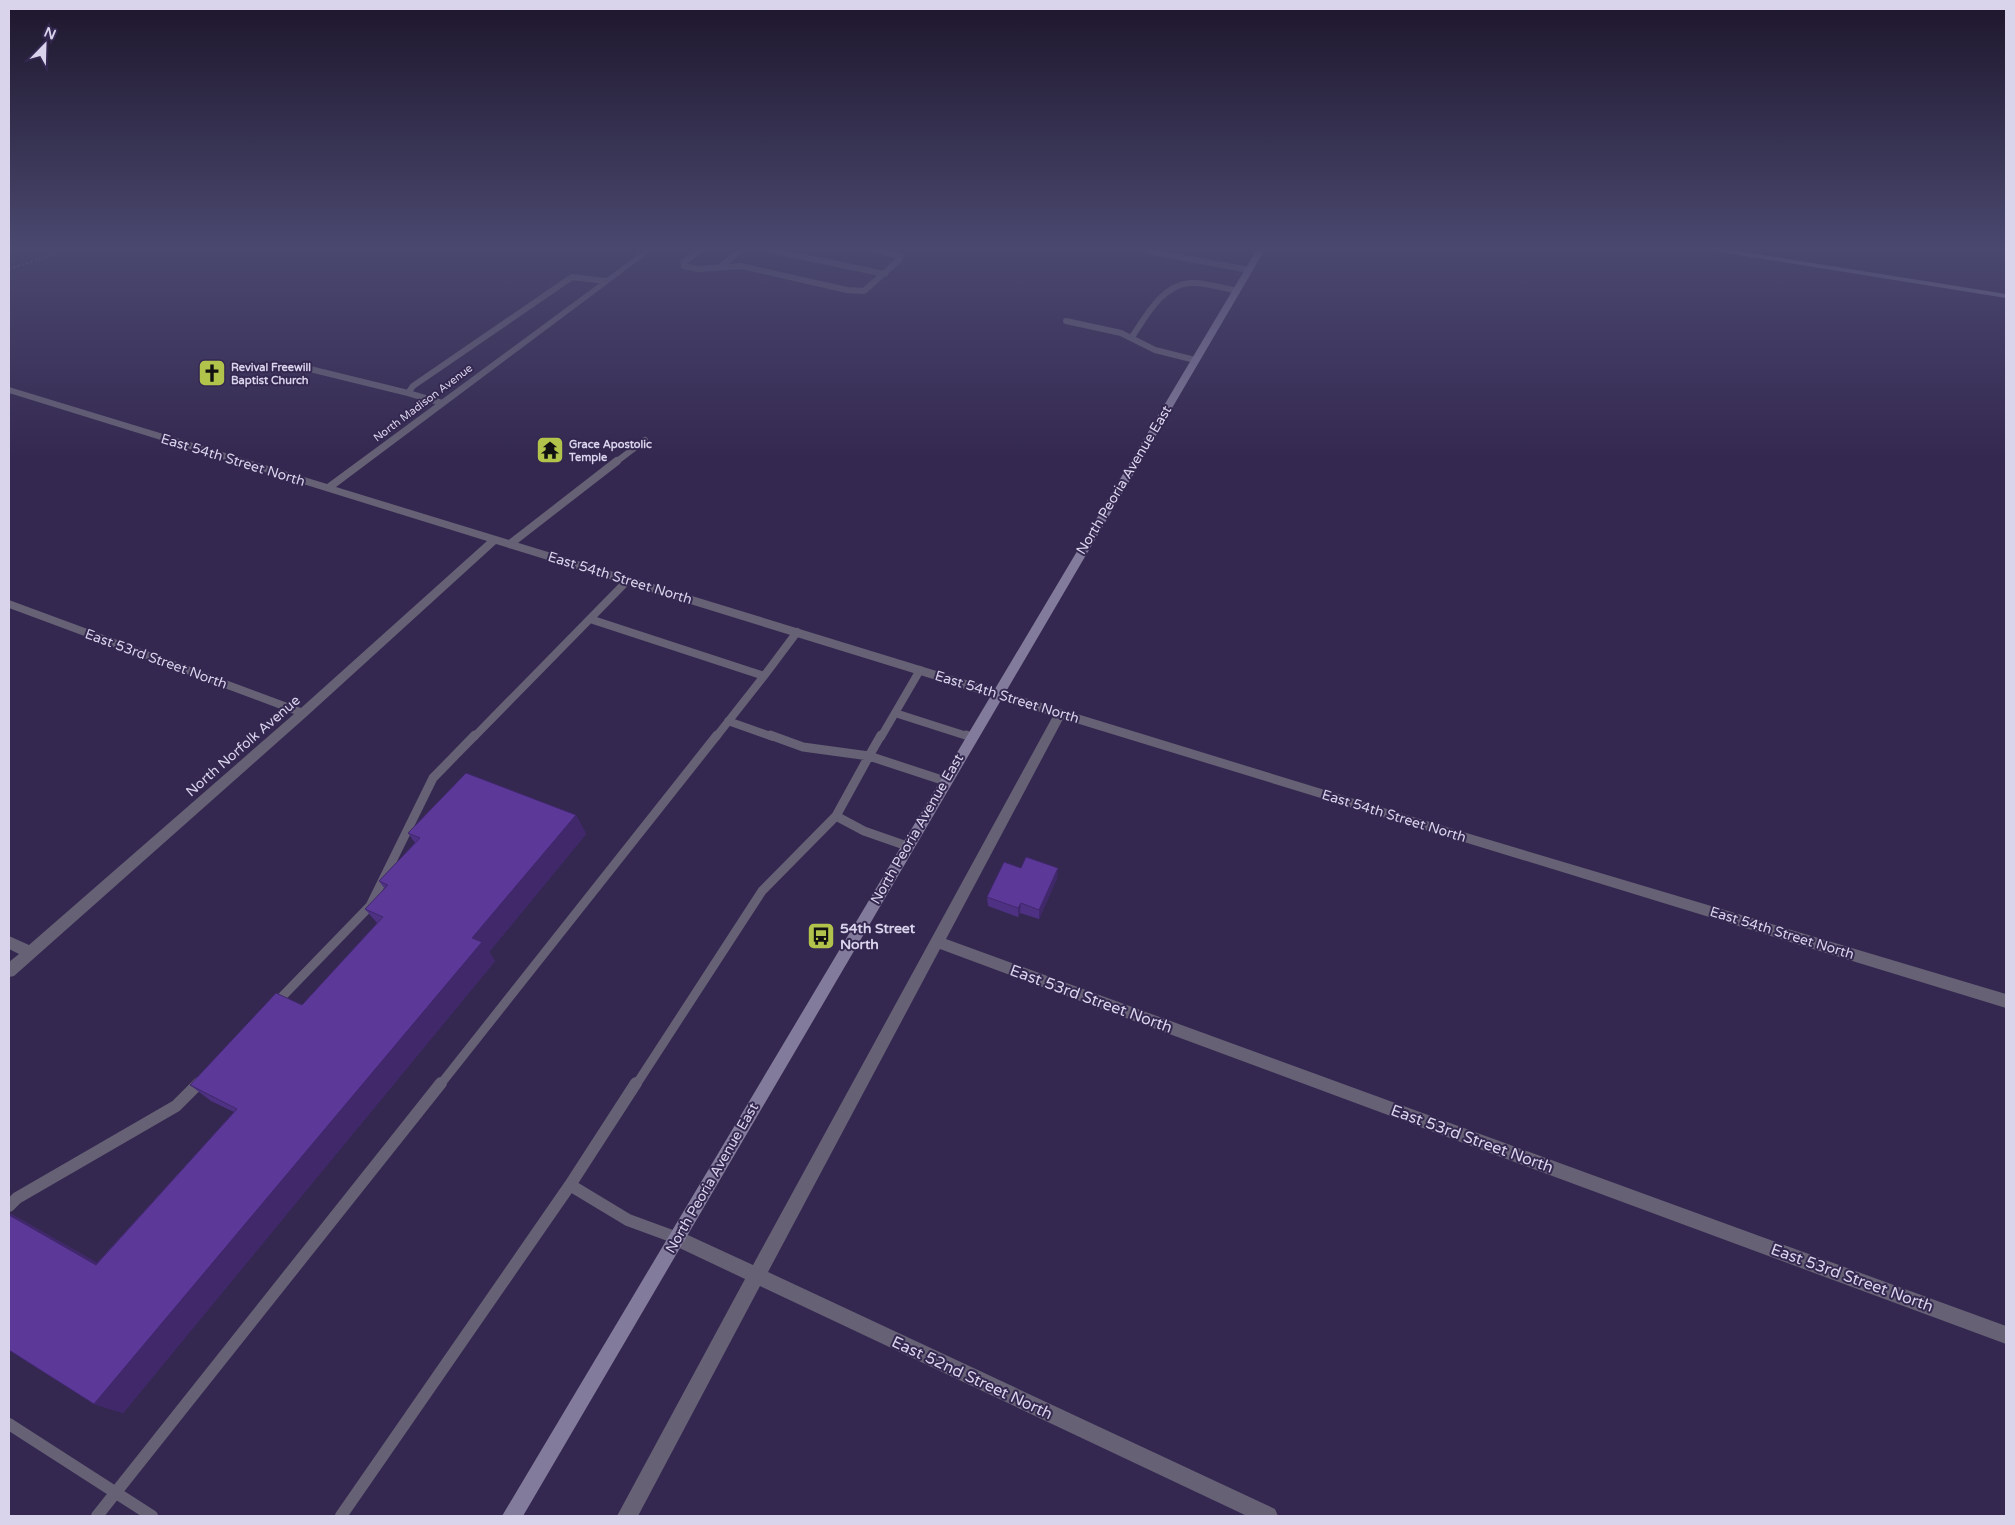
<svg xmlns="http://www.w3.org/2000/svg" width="2015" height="1525" font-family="'Varela Round',sans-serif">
<rect width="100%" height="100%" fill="#342850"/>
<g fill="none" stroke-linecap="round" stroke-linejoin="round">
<path stroke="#72688b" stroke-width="2" stroke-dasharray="2 2.5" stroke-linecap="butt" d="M9,269L80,246"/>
<path stroke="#666175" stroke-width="6" d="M705,246L684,262V266L698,269L741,266L847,290L864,291L899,260L900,256L859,246
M750,246L885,274
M1147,251L1249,270
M721,266L746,246
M1066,321L1121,333L1155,350L1195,360
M1132,337C1146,316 1162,285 1190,283C1205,282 1223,288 1237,291
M310,369L408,393
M442,403L408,393L413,386L572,277L606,281
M616,462L645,440"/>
<path stroke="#666175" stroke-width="8" d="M510,544L617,461
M590,619L764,676L797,632
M920,670L895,713L970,737
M728,721L773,737
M474,737L628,580
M716,737L764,676
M881,737L895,713"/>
<path stroke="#666175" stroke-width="9" d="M770,735L803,747L869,756L836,816L864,831L907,846
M881,735L869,756L945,781
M966,735L971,737
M275,1004L370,906L433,778L475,735
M197,1085L202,1080
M440,1085L717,735
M636,1085L762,891L836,816"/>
<path stroke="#666175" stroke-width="12" d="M636,1083L570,1185L628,1220L677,1238
M9,1206L17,1198L176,1106L199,1083
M9,1424L152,1516
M97,1516L441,1083
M341,1516L570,1185"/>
<path fill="#666175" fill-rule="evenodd" d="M650,246H658L336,487L1423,820L2006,994V1008L1063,719L946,939L2006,1326V1344L940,949L768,1272L1275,1509L1278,1516H1247L760,1286L638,1516H617L745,1279L671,1244L669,1238L671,1232L677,1230L753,1265L1053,716L496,544L307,716L14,976L9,977V962L19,954L9,949V936L29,945L294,714L9,608V600L301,708L487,541L9,393V387L327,484Z"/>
<path fill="#837b9b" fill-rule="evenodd" d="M1259,246H1267L523,1516H502Z
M1692,246H1707L2006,294V298L1696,248Z"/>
</g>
<path fill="#4f3184" d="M1107,246H1144L1140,252Z
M1147,246H1180L1176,251Z
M576,815L586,834L489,952L495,961L123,1413L94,1404L9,1350V1213L22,1220L97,1263L234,1112L211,1101L190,1085L302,1005L377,923L365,909L385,889L379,881L415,843L408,833Z
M1021,868L1057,878L1039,919L1020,913L1018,917L988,906L987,897Z"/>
<path fill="#40286b" d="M1140,246H1144L1140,252Z
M1177,246H1180L1176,251Z
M576,815L586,834L489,952L495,961L123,1413L94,1404L472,938Z
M1058,868L1057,878L1039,919V910Z
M1021,903L1020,913L1018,917V908Z
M9,1213L22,1220L123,1277L96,1265L9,1215Z"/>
<path fill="#5c3999" stroke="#40286b" d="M466,773L576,815L472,938L482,942L94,1404L9,1350V1215L96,1265L237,1109L190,1085L276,993L302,1005L383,917L365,909L388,885L379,881L420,838L408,833Z
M1026,857L1058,868L1039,910L1021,903L1018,908L987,897L1004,862L1021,868Z"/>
<linearGradient id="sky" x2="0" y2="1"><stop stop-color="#1d162c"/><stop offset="0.54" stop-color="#4a486f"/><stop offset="1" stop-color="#4a486f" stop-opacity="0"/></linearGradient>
<rect width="2015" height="459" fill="url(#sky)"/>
<defs>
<g id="church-square" transform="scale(1.4375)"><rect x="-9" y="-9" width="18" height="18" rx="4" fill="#b2c34c" stroke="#342850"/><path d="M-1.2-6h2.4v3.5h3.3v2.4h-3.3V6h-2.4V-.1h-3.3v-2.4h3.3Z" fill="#111"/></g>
<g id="temple-square" transform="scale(1.4375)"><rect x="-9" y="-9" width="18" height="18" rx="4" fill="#b2c34c" stroke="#342850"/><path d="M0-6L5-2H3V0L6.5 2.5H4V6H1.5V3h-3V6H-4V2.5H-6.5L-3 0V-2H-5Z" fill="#111"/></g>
<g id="bus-square" transform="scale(1.4375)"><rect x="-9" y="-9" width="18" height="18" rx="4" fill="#b2c34c" stroke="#342850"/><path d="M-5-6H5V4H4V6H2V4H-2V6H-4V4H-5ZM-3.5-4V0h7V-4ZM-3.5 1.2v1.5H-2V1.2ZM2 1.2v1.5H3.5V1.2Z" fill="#111"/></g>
</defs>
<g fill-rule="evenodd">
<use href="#church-square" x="212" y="373"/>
<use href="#temple-square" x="550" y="450"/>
<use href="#bus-square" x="821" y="936"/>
</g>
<g text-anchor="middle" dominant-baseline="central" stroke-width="4" stroke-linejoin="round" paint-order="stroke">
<g font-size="11" font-weight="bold" fill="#d9d3ec" stroke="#342850" text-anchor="start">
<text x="231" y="367">Revival Freewill<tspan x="231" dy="13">Baptist Church</tspan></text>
<text x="569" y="444">Grace Apostolic<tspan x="569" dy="13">Temple</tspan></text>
</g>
<g font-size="11" fill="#d9d3ec" stroke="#342850">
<text transform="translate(423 403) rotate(-37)">North Madison Avenue</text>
</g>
<g font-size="14" fill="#d9d3ec" stroke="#342850">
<text transform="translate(233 460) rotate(17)">East 54th Street North</text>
<text transform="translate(1124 480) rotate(-59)">North Peoria Avenue East</text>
<text transform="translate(620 578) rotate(17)">East 54th Street North</text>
<text transform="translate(156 659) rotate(20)">East 53rd Street North</text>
<text transform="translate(1007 697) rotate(17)">East 54th Street North</text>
<text transform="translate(243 746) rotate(-41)">North Norfolk Avenue</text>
<text transform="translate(1394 816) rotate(17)">East 54th Street North</text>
<text transform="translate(917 829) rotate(-60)">North Peoria Avenue East</text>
<text transform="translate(1782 933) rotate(17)">East 54th Street North</text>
<text transform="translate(712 1178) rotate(-60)">North Peoria Avenue East</text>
</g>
<g font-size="14" font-weight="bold" fill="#d9d3ec" stroke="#342850" text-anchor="start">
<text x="840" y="928">54th Street<tspan x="840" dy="16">North</tspan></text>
</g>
<g font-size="16" fill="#d9d3ec" stroke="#342850">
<text transform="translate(1091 999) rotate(20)">East 53rd Street North</text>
<text transform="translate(1472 1139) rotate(20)">East 53rd Street North</text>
<text transform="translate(1852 1278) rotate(20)">East 53rd Street North</text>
<text transform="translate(972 1378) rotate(25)">East 52nd Street North</text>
</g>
</g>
<rect width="2015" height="1525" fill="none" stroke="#d9d3ec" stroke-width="20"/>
<g transform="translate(45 45) rotate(23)" stroke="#342850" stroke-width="4" paint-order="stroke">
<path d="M0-4L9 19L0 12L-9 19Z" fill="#d9d3ec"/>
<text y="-8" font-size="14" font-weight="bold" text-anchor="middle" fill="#d9d3ec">N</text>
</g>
</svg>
